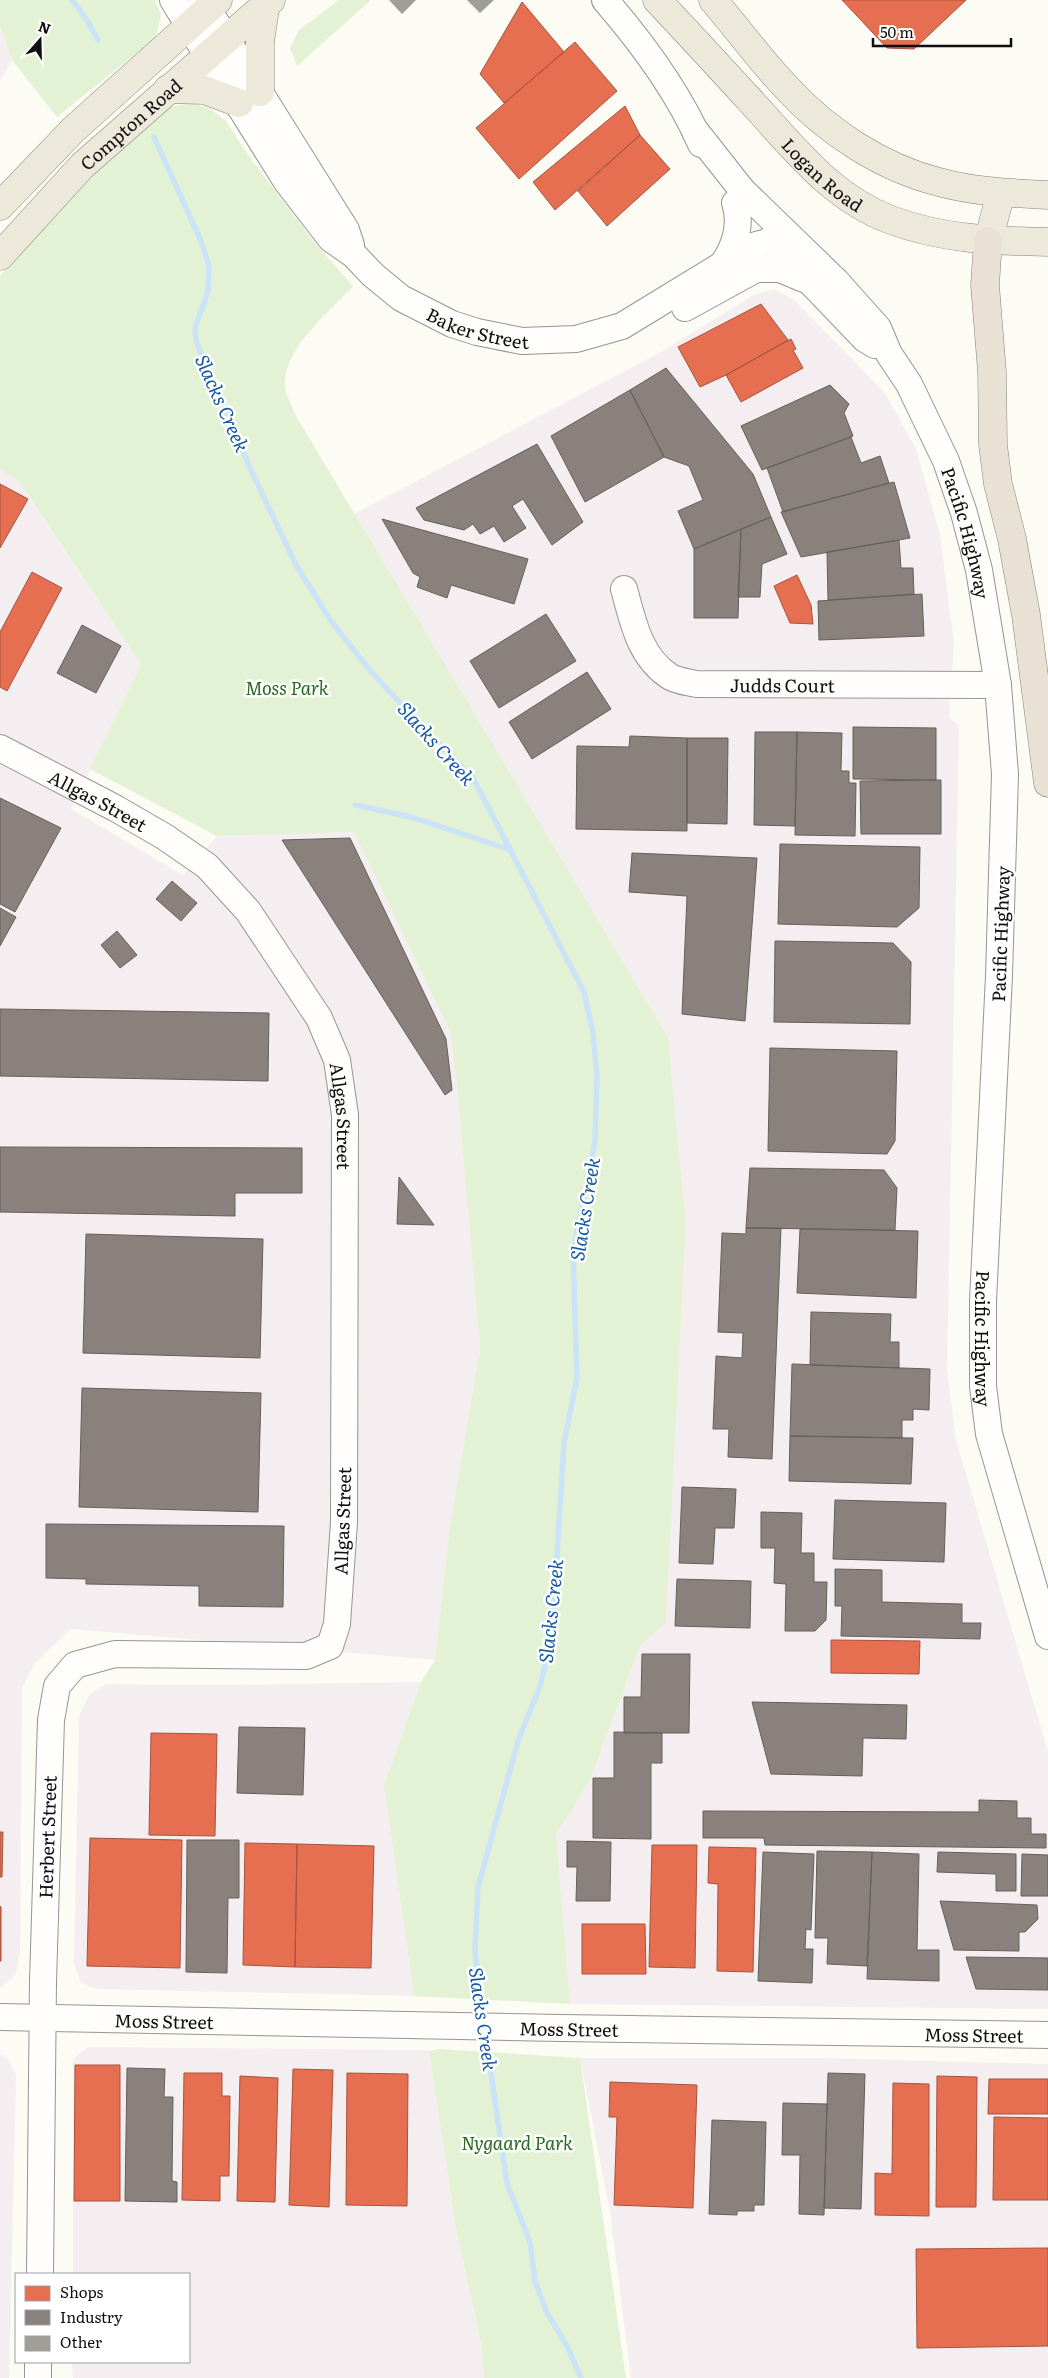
<svg xmlns="http://www.w3.org/2000/svg" width="1048" height="2378" font-family="Literata,serif">
<rect width="100%" height="100%" fill="#fcfbf4"/>
<path fill="#f4eef0" d="M0,25L12,60L0,81Z
M774,289L794,300L885,393L916,449L940,535L954,643L949,718L959,726L947,1371L956,1440L1048,1752V2009L570,2004L556,1835L590,1780L640,1646L666,1623L686,1225L668,1037L354,514L661,352L754,295Z
M0,469L20,482L141,665L71,809L183,875L217,836L354,831L450,1031L457,1084L480,1350L450,1525L435,1660L71,1629L35,1663L22,1688L20,1953L15,1976L0,1988Z
M421,1682L384,1785L414,1996L97,1989L81,1983L74,1963L79,1716L89,1695L106,1684L219,1685Z
M88,2047L429,2050L456,2228L481,2343L484,2378H73L72,2362H189V2274H73V2059Z
M0,2055L7,2057L16,2075L9,2378H0Z
M580,2058H821L1048,2064V2378H631L610,2212Z"/>
<path fill="#e3f2d4" d="M0,0H155L161,14L156,37L57,117L12,60L0,25Z
M339,0H371L297,66L290,48L299,30Z
M194,103L212,110L226,121L248,155L314,242L353,286C330,311 282,350 285,387C286,396 293,408 296,416L668,1037L686,1225L666,1623L640,1646L590,1780L556,1835L570,2004L414,1996L384,1785L421,1682L435,1660L450,1525L480,1350L457,1084L450,1031L354,832L217,836L90,769L141,665L20,482L0,469V276L46,218L166,109L174,106Z
M439,2049L580,2058L626,2378H484L481,2343L456,2228L429,2051Z"/>
<path fill="#e76f51" stroke="#a6523d" d="M842,0H966L914,49L887,48Z
M522,2L564,52L504,103L480,74Z
M575,42L617,91L519,179L476,128Z
M625,106L640,135L555,210L533,182Z
M640,135L670,169L607,226L578,191Z
M761,304L788,340L726,375L700,387L678,347Z
M791,339L796,349L793,350L803,368L741,402L726,375Z
M0,484L28,499L0,548Z
M32,572L62,588L7,691L0,687V632Z
M797,575L811,605L813,624L790,623L774,586Z
M831,1640L920,1641L919,1674L831,1673Z
M151,1733L217,1734L215,1836L149,1835Z
M0,1832H3L2,1877H0Z
M90,1838L182,1840L180,1968L87,1966Z
M245,1843L297,1844L295,1967L243,1965Z
M297,1844L374,1846L371,1968L295,1967Z
M652,1845H697L695,1968L649,1967Z
M709,1847L756,1848L753,1972L717,1971L718,1884L708,1883Z
M0,1906L1,1907V1961H0Z
M582,1924H645L646,1974H582Z
M75,2065H120V2201H74Z
M293,2069L333,2070L329,2207L289,2205Z
M184,2073H222V2096H230L229,2176H220V2201L182,2200Z
M347,2073L408,2074L407,2206L346,2205Z
M240,2076L278,2078L275,2202L237,2201Z
M937,2076L977,2077L976,2207H936Z
M989,2079H1048V2114H988Z
M610,2082L697,2085L693,2208L614,2205L617,2117H609Z
M893,2083L929,2084V2216L875,2215V2173L892,2174Z
M994,2117L1048,2118V2200H993Z
M1048,2248V2346L917,2348L916,2249Z"/>
<path fill="#8a817c" stroke="#655f5b" d="M666,368L753,474L771,517L694,549L678,511L703,500L689,466L664,457L630,390Z
M830,385L849,404L844,413L853,436L762,470L741,426Z
M630,390L664,457L585,502L551,436Z
M851,437L861,463L880,456L889,483L783,512L767,468Z
M537,444L583,522L552,545L523,499L512,506L526,528L504,542L494,526L480,534L473,524L464,530L424,520L416,508Z
M894,482L910,538L801,557L781,512Z
M771,517L787,554L762,564L760,597H738L741,529Z
M382,519L528,559L514,604L451,585L447,598L417,587L420,577L413,573Z
M741,529L738,618H694V549Z
M899,540L901,568H913L914,594L828,600L827,552Z
M922,594L924,636L819,640L818,601Z
M546,614L576,661L499,708L470,661Z
M82,625L121,646L96,693L57,673Z
M587,672L611,709L532,759L509,722Z
M853,727L936,728V780L853,779Z
M755,732H797L795,826L754,825Z
M797,732L842,733L841,771H849V783H856L855,836L795,835Z
M630,736L687,738V831L576,829L577,746L629,747Z
M687,738H728L727,824L687,823Z
M941,780V834H861L860,781Z
M0,798L61,828L15,912L0,904Z
M350,838L446,1039L452,1090L445,1095L282,840Z
M780,844L920,847L919,908L897,927L778,924Z
M632,853L757,858L745,1021L682,1014L687,896L629,892Z
M172,881L197,903L181,921L156,899Z
M0,908L16,917L0,946Z
M117,931L137,955L120,968L101,945Z
M775,941L893,943L911,962L910,1024L774,1022Z
M0,1009L269,1013L268,1081L0,1076Z
M770,1048L897,1051L895,1141L887,1154L768,1151Z
M0,1147L302,1148V1193H235V1216L0,1212Z
M750,1168L884,1170L897,1188L895,1230L746,1228Z
M399,1177L434,1225L397,1224Z
M746,1228H781L772,1459L728,1457L729,1429H713L716,1356L742,1358L743,1333L718,1332L722,1233L746,1234Z
M800,1229L918,1231L916,1298L797,1293Z
M86,1234L263,1239L260,1358L83,1353Z
M811,1312L891,1314L890,1342H899V1368L810,1365Z
M792,1364L930,1369L929,1410L913,1409V1420H902V1438L790,1436Z
M82,1388L261,1393L258,1512L79,1507Z
M790,1436L913,1438L911,1484L789,1481Z
M682,1487L736,1489L734,1528H715L713,1564L679,1563Z
M835,1500L946,1503L944,1562L833,1559Z
M761,1512L802,1513L801,1553H814V1582H827L826,1620L815,1631H785L786,1584L774,1583L775,1548H761Z
M46,1524L284,1526L283,1607L199,1606V1586L86,1584V1579L46,1578Z
M835,1569L882,1570V1602L962,1604V1623H981L980,1639L841,1636L842,1606H835Z
M677,1579L751,1581L750,1628L675,1626Z
M642,1654H690L689,1733H624V1697H641Z
M752,1702L907,1705L906,1739L863,1738L862,1776L771,1774Z
M239,1727L305,1728L303,1795L237,1793Z
M614,1732L662,1733V1763H651V1839L593,1838V1778H614Z
M979,1800L1017,1801V1818H1031V1834H1046V1848L765,1845L764,1838H703V1811L979,1812Z
M187,1840H239V1898H228L227,1973L186,1972Z
M567,1841L611,1842L610,1901H576L577,1867H567Z
M817,1851L872,1852L867,1966L827,1964L828,1938H815Z
M763,1852L814,1854L811,1930L806,1929L805,1949H813L812,1983L758,1981Z
M872,1852L919,1854L917,1950H939V1981L867,1979Z
M938,1852L1016,1854V1891H996V1874L937,1872Z
M1022,1854L1048,1855V1896H1021Z
M940,1901L1037,1905L1038,1919L1025,1932H1019V1951L954,1950Z
M966,1957L1048,1958V1990L976,1989Z
M127,2068L165,2069L164,2097H173L172,2181L177,2182V2202L125,2201Z
M828,2073L865,2074L861,2209L824,2208Z
M783,2103L827,2104L824,2215L799,2214L800,2155H782Z
M712,2120L766,2122L764,2205H754V2211H737V2215L709,2214Z"/>
<g fill="none" stroke-linecap="round" stroke-linejoin="round">
<path stroke="#cae3f6" stroke-width="5.5" d="M72,0L86,19L98,40
M154,137L201,241L209,266L208,292L195,328L196,341L250,468L296,565L331,621L368,668L424,729L473,778L584,992L593,1033L597,1075L595,1141L573,1252L577,1378L564,1443L552,1634L540,1687L519,1738L478,1887L475,1952L483,2019
M355,805L411,817L511,850
M485,2033L507,2183L530,2242L535,2281L546,2311L567,2346L581,2378"/>
</g>
<path fill="#a09e99" d="M389,0H416L402,14Z
M467,0H494L480,13Z"/>
<g fill="none" stroke-linecap="round" stroke-linejoin="round">
<g stroke="#969592" stroke-width="28">
<g id="minor">
<path id="s1" d="M173,0L287,182L331,239L354,255L373,275L401,298L452,324L477,332L522,341L576,339L622,326L753,246C769,240 787,240 802,249"/>
<path d="M202,0L346,230L351,245"/>
<path d="M605,0C643,44 678,91 701,144"/>
<path id="s2" d="M694,129L742,190L836,281L878,328L889,354L909,384L946,461L964,513L979,570L998,685L1005,774L999,976L983,1301V1386L989,1434L1048,1636"/>
<path d="M770,240L865,339L875,345"/>
<path d="M722,265C735,248 742,224 735,203"/>
<path d="M685,308L756,269H780L804,279"/>
<path id="s3" d="M624,589C633,621 639,656 669,676C676,681 688,682 696,684L998,685"/>
<path id="s4" d="M0,748L115,808L165,837L207,866L248,911L319,1018L337,1060L345,1115L344,1522L337,1624L330,1646L306,1656L115,1654L75,1665L57,1686L51,1720L43,1982L40,2274"/>
<path id="s5" d="M0,2017L561,2028L1048,2035"/>
<path d="M38,2378V2362"/>
</g>
</g>
<g stroke="#83837f" stroke-width="29">
<g id="major">
<path id="s6" d="M657,0C691,36 724,72 758,109C797,152 834,199 891,220C942,239 994,241 1048,242"/>
<path d="M713,0C738,29 760,60 786,87C826,131 882,168 939,182C975,192 1011,193 1048,195"/>
<path d="M168,89L204,90L239,103"/>
<path d="M260,92V41L266,3"/>
<path d="M0,206L74,129L218,0"/>
<path d="M988,241L1001,193"/>
<path id="s7" d="M0,256L82,166L271,0"/>
</g>
</g>
<g stroke="#83837f" stroke-width="29">
<path id="highway" d="M988,241L985,285L992,372L993,445L998,484L1012,539L1026,615L1048,783"/>
</g>
<use href="#minor" stroke="#fffefd" stroke-width="26"/>
<use href="#major" stroke="#ede9da" stroke-width="28"/>
<use href="#highway" stroke="#eae1d5" stroke-width="28"/>
</g>
<g text-anchor="middle" dominant-baseline="central" stroke-width="5" stroke-linejoin="round" paint-order="stroke">
<g font-size="18" fill="#0f0f0f" stroke="#fff">
<text stroke="none"><textPath href="#s7" startOffset="186">Compton Road</textPath></text>
<text stroke="none"><textPath href="#s6" startOffset="241">Logan Road</textPath></text>
<text stroke="none"><textPath href="#s1" startOffset="462">Baker Street</textPath></text>
<text stroke="none"><textPath href="#s2" startOffset="496">Pacific Highway</textPath></text>
<text stroke="none"><textPath href="#s3" startOffset="215">Judds Court</textPath></text>
<text stroke="none"><textPath href="#s4" startOffset="111">Allgas Street</textPath></text>
<text transform="translate(1000 934) rotate(-88)">Pacific Highway</text>
<text stroke="none"><textPath href="#s4" startOffset="530">Allgas Street</textPath></text>
<text stroke="none"><textPath href="#s2" startOffset="1306">Pacific Highway</textPath></text>
<text transform="translate(342 1521) rotate(-88)">Allgas Street</text>
<text transform="translate(47 1837) rotate(-88)">Herbert Street</text>
<text stroke="none"><textPath href="#s5" startOffset="164">Moss Street</textPath></text>
<text stroke="none"><textPath href="#s5" startOffset="569">Moss Street</textPath></text>
<text stroke="none"><textPath href="#s5" startOffset="974">Moss Street</textPath></text>
</g>
<g font-size="18" font-style="italic" fill="#27681e" stroke="#fff">
<text x="287" y="687">Moss Park</text>
<text x="517" y="2142">Nygaard Park</text>
</g>
<g font-size="19" font-style="italic" fill="#1659a3" stroke="#fff">
<text transform="translate(223 403) rotate(66)">Slacks Creek</text>
<text transform="translate(437 743) rotate(48)">Slacks Creek</text>
<text transform="translate(584 1209) rotate(-81)">Slacks Creek</text>
<text transform="translate(550 1611) rotate(-84)">Slacks Creek</text>
<text transform="translate(484 2019) rotate(82)">Slacks Creek</text>
</g>
</g>
<rect x="15" y="2273" width="175" height="90" fill="#ffffff" stroke="#9f9f9f"/>
<rect x="25" y="2286" width="25" height="15" fill="#e76f51" stroke="#9f9f9f"/>
<text x="60" y="2298" font-size="15" fill="#0f0f0f">Shops</text>
<rect x="25" y="2310" width="25" height="15" fill="#8a817c" stroke="#9f9f9f"/>
<text x="60" y="2323" font-size="15" fill="#0f0f0f">Industry</text>
<rect x="25" y="2336" width="25" height="15" fill="#a09e99" stroke="#9f9f9f"/>
<text x="60" y="2348" font-size="15" fill="#0f0f0f">Other</text>
<g transform="translate(40 40) rotate(20)" stroke="#ffffff" stroke-width="4" paint-order="stroke">
<path d="M0-4L9 19L0 12L-9 19Z" fill="#0f0f0f"/>
<text y="-8" font-size="14" font-weight="bold" text-anchor="middle" fill="#0f0f0f">N</text>
</g>
<path d="M873 38v8h138v-8" fill="none" stroke="#0f0f0f" stroke-width="2.5"/>
<text x="880" y="38" font-size="15" fill="#0f0f0f" stroke="#ffffff" stroke-width="4" paint-order="stroke">50 m</text>
</svg>
